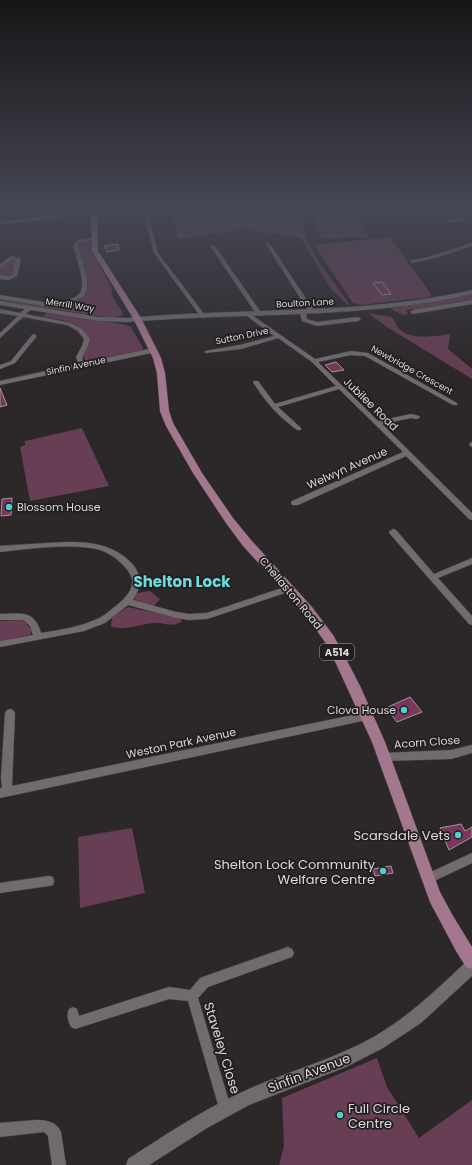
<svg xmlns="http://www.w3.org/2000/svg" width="472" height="1165" font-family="Poppins,sans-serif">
<rect width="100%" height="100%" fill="#2c2729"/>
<path fill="#673e54" d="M171,209H302L305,238L319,262L350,305H348L331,289L301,238L246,229L178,239Z
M312,209H357L368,237L322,238Z
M390,237L431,294L430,297L360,305L353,303L314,245Z
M88,241L90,242C93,259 105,272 112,289L111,290C113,301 118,304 123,313L122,315L114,318L99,316L0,301V298L51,307L84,295C94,285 80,256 76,244L80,242Z
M11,259H16L11,276H0V269Z
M472,293V301L416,310L411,309L406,310L409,314L403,315C399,312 394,312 390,308Z
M47,312L127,325L131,327L143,348L141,351L94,361L85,360L82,355L89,340C83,320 59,320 43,317Z
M368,313L392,317C394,320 396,325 398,328C411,341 435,336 450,334L448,349L472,369V379L387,327Z
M82,428L109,486L30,501L20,447L25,445V441Z
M150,591L160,599L153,607L135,601V597L137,593Z
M128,607L180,618L182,621C177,626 167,625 161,623C146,621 124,633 111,626L112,617Z
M24,620L32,631L30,635L0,641V621Z
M132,828L145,893L80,908L78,837Z
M377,1058L387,1087L419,1138L472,1100V1165H279L284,1146L282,1098Z"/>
<path fill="#7a365c" stroke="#9e989b" d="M118,244L119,250L107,252L104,246Z
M382,282L391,294L382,295L373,283Z
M336,362L344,370L332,372L325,365Z
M0,388L7,405L0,407Z
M12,498L11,515L1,516L2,499Z
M410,697L422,712L397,722L386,708Z
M461,824L465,831L472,827V837L449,850L440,828Z
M391,866L393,873L375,876L373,869Z"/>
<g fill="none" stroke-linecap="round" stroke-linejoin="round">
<g stroke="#484446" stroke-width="1">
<path id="minor" d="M143,209H147L158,253L205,315V317H201L154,253Z
M467,209H471L464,220L447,223V221L460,218Z
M95,211L97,212V213L0,224V222Z
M93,238L95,239V240L81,242L78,245L87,278V290L84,296L66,305L56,308L0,299V295L56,304C63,303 74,299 79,294C88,286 75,255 73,245L78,240Z
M266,243L270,244L315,312L314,313L309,312L266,244Z
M472,243V246L435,258L412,263L409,261L432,256Z
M211,246H215L262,314L261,315H257L211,247Z
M11,256L21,259L17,276L9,280L0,279V275L8,276L12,275L15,260H12L0,269V264Z
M472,300V304L413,314L410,312L413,310Z
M29,306L32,308L26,314L71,323L82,329L90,339L88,346L82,357L84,365L83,366H79L76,357L82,346L84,339L78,331L67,325L23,317L0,338V333L18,316L0,313V309L20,313Z
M303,310L306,312L307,319L317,322L358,317L361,319L358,321L317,326L302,321L300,312Z
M249,313L315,359L351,351L368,353L457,403V405H453L365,356L351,355L318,362L378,421L411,414L419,416L420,417L417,419L411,418L382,424L472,513V520L469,519L406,456L298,505H292L291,503L292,501L403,452L339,389L278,407L301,428V430H297C277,415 266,403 253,382L254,381H258L275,404L336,386L312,362L278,338L241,349L205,353V351L240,345L274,336L247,316L246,315Z
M34,334L37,336L15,363L0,369V365L11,361L32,335Z
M472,442V447L469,445L470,443Z
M393,529L396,530L434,574L472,558V564L438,578L472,616V625L469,624L390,534L389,532Z
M65,542C78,542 90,542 103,546C118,550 141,565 140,583C139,590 136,595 133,600L176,612L189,614L207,613L288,586L292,589L291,591L207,619L189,620L176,618L128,605L105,623L84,631L0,647V641L33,635L30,626L24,620H0V614C21,614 34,609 41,633C60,630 79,627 97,619C102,617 107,613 112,609C130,595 142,582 121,563C116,558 110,554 103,551C76,542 29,549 0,552V546Z
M10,709L13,710L15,713L12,786L367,712L370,713L372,716L370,719L367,720L0,798V788H2L1,778L5,713L7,710Z
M472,745V753L451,759L384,761L381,760L379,757L381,754L384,753L451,750Z
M472,853V863L434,881L428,882L424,881L423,877L424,873L433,871Z
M49,876L53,877L54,881L53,885L49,886L0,893V883Z
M288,947L292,949L294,953L292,957L208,987L198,998L231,1108L230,1113L225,1114L220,1113L219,1108L188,1001L169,999L75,1029L71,1027C68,1021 66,1015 69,1009L73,1007L77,1009L79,1016L169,987L190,990L200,978Z
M36,1120C46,1120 56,1121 61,1132L66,1165H52L48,1136L44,1132L0,1137V1123Z"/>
</g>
<g stroke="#484446" stroke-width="1">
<path id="tertiary" d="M472,290V294C359,320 242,312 127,322L99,321L0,305V301L99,317L127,318C242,307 359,316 472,290Z
M153,348L157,350L156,352L0,385V381Z
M472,959V976L421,1023L383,1048L346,1067L249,1105L207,1128L149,1165H126L128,1159C164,1136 199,1112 238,1094C275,1076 316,1065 354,1047C398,1027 432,994 467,961Z"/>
</g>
<g stroke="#484446" stroke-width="1">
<path id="primary" d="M91,209H97L98,251L141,318L161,358L165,373L169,411L173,423L202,473L233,518L251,540L312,607L333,635L342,651L361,688L385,742L440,892L453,916L472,947V969L466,967L456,951L430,902L372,742L333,657L325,642L304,613L243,546L226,523L193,473L166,426L160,411L157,373L153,358L133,318L92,251Z"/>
</g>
<use href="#minor" fill="#716b6e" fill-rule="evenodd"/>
<use href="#tertiary" fill="#716b6e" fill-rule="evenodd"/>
<use href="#primary" fill="#a3778e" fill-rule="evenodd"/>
</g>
<linearGradient id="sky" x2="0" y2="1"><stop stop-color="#181517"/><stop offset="0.56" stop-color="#454754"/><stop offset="1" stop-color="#454754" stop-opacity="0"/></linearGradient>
<rect width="472" height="372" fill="url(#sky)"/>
<g fill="#52cdcf" stroke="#221e20" stroke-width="1.5">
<circle cx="9" cy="507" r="4"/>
<circle cx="404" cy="710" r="4"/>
<circle cx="458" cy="835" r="4"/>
<circle cx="383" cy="871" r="4"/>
<circle cx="340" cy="1115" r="4"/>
</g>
<g text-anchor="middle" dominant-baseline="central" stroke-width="3.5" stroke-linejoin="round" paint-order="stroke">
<g font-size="9" fill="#dcd9db" stroke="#221e20">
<text transform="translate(305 303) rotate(-3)">Boulton Lane</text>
<text transform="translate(70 305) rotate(9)">Merrill Way</text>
<text transform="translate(242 336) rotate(-12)">Sutton Drive</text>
<text transform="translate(76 366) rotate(-12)">Sinfin Avenue</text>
<text transform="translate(412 370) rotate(29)">Newbridge Crescent</text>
</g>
<rect fill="#221e20" stroke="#a4a1a3" stroke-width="1" x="320" y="644" width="34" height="16" rx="3"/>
<g font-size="10" font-weight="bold" fill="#dcd9db">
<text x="337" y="652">A514</text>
</g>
<g font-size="11" fill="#dcd9db" stroke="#221e20">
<text transform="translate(371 404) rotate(44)">Jubilee Road</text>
<text transform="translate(347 468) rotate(-24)">Welwyn Avenue</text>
<text transform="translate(291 593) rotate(50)">Chellaston Road</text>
<text transform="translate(427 742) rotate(-4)">Acorn Close</text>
<text transform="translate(181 743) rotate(-12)">Weston Park Avenue</text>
</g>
<g font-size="11" fill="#dcd9db" stroke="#221e20" text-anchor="start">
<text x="17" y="507">Blossom House</text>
<text x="396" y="710" text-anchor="end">Clova House</text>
</g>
<g font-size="13" fill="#dcd9db" stroke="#221e20" text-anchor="end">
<text x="450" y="835">Scarsdale Vets</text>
<text x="375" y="864">Shelton Lock Community<tspan x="375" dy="15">Welfare Centre</tspan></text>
<text x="348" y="1108" text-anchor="start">Full Circle<tspan x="348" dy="15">Centre</tspan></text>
</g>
<g font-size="13" fill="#dcd9db" stroke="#221e20">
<text transform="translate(222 1048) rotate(73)">Staveley Close</text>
<text transform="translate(309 1073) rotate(-21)">Sinfin Avenue</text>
</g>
<g font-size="15" font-weight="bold" fill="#6edbdd" stroke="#221e20">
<text x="182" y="581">Shelton Lock</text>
</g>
</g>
</svg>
